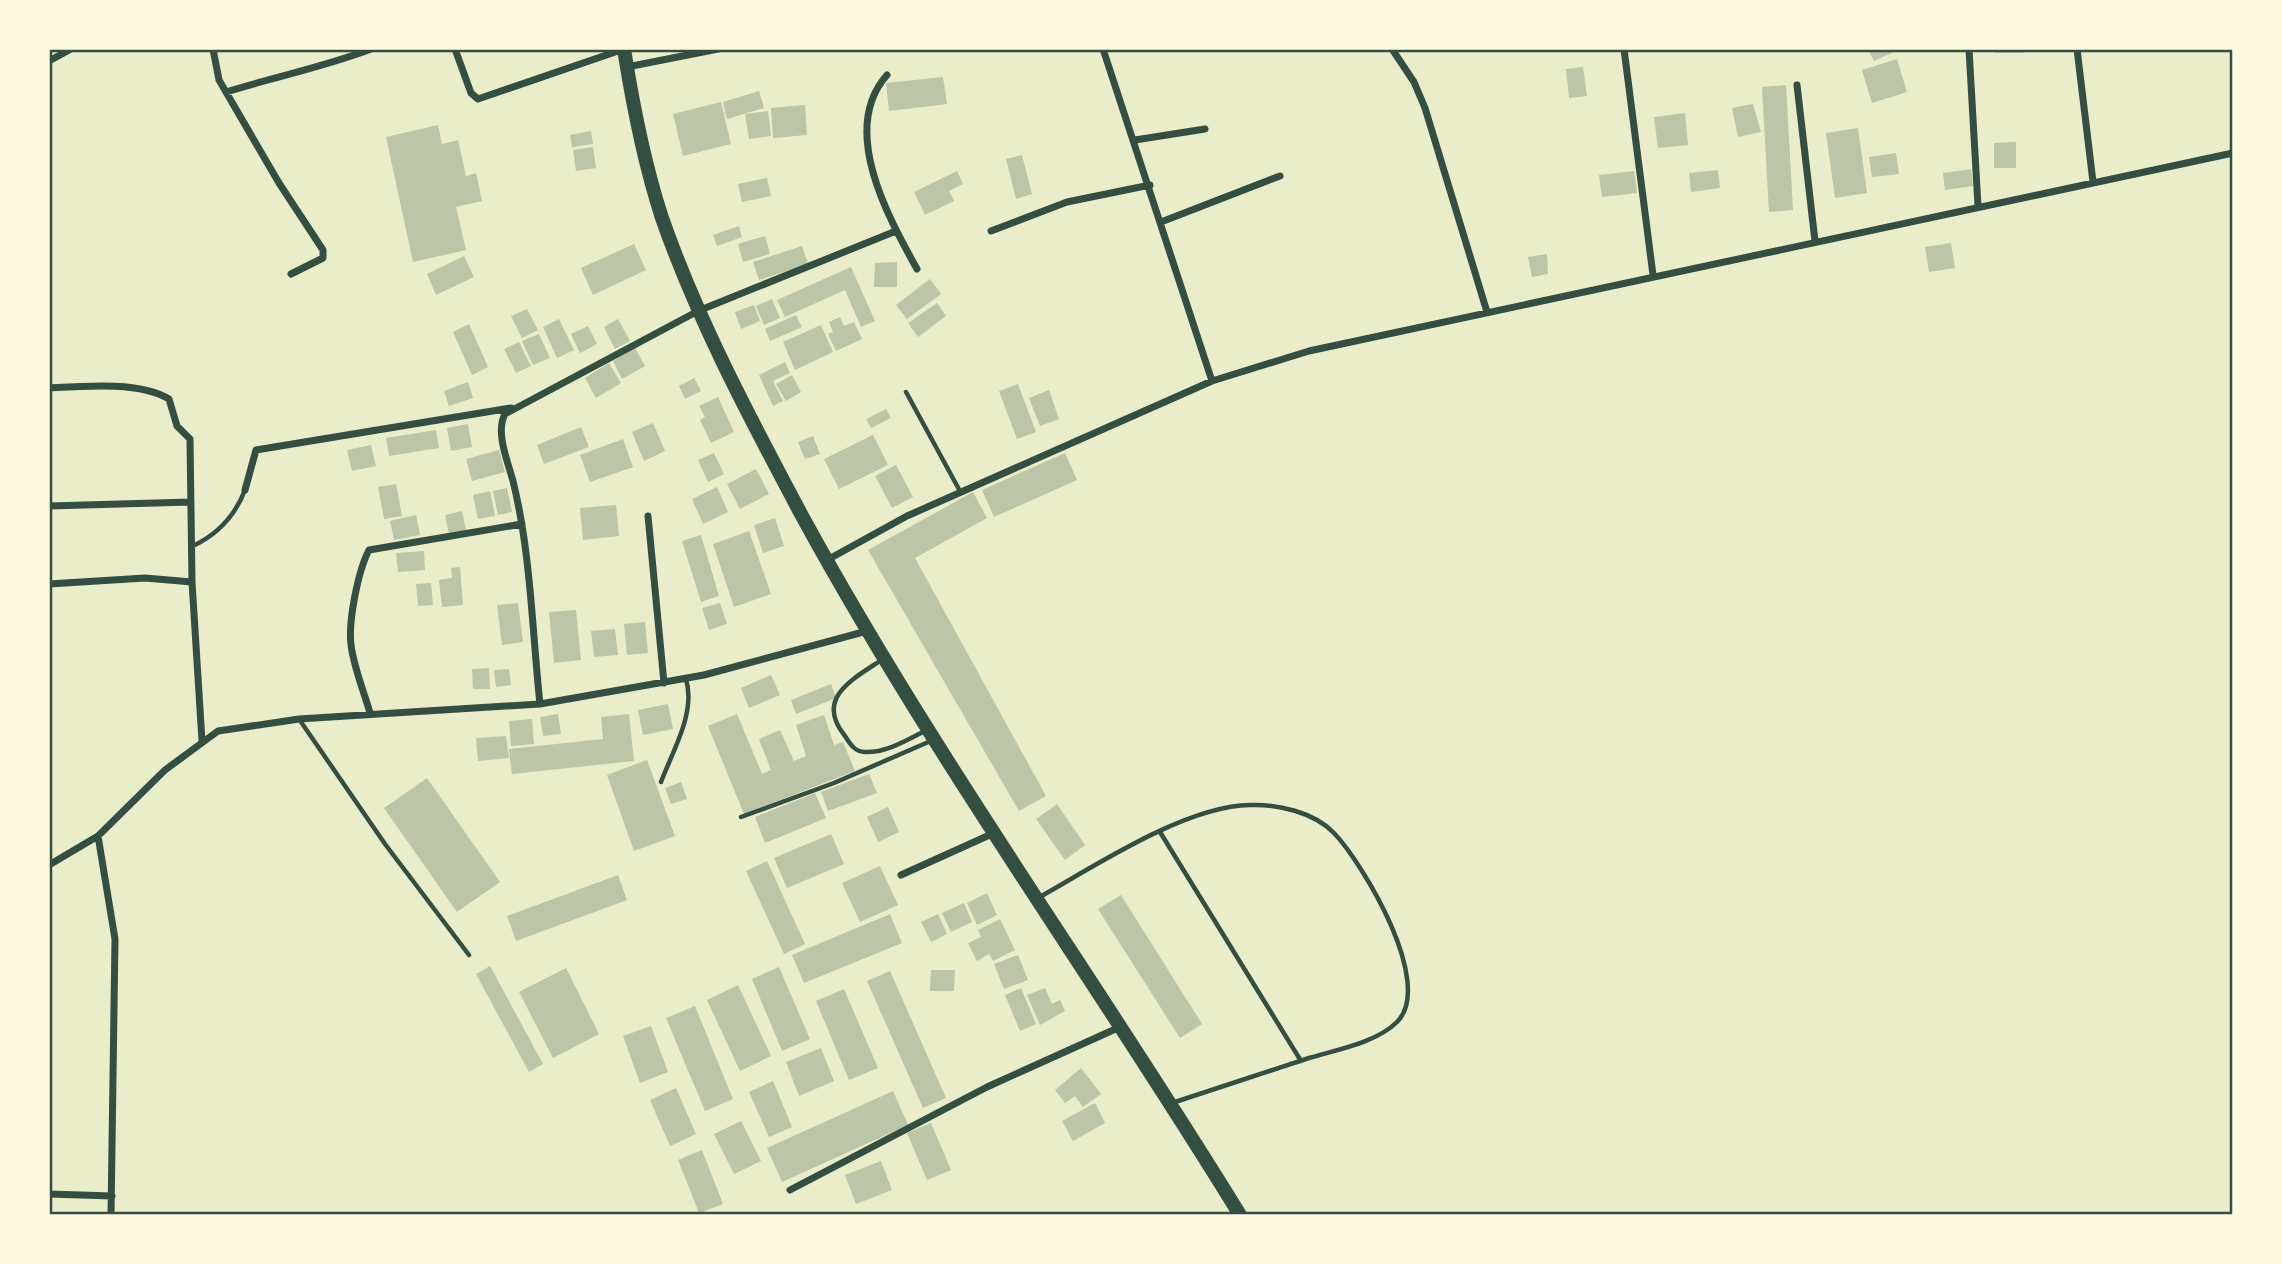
<svg xmlns="http://www.w3.org/2000/svg" width="2282" height="1264" font-family="'Roboto Serif',serif">
<rect width="100%" height="100%" fill="#e9edc9"/>
<path fill="#bcc5a7" d="M1868,49H1900L1874,61Z
M1995,49H2024V53H1995Z
M1897,59L1907,92L1872,103L1862,70Z
M1583,67L1587,96L1569,98L1566,69Z
M943,77L947,104L889,111L886,83Z
M1786,85L1793,210L1769,212L1762,87Z
M759,91L764,108L727,119L723,102Z
M721,102L731,144L683,156L673,114Z
M1753,104L1761,132L1738,137L1732,108Z
M805,105L807,135L773,138L771,108Z
M768,111L771,136L749,139L745,114Z
M1685,113L1688,145L1658,148L1654,117Z
M438,125L442,144L458,140L466,176L476,173L482,201L456,207L466,250L413,262L386,137Z
M1858,128L1867,193L1835,198L1826,133Z
M591,131L593,144L572,147L570,135Z
M2016,142V168H1994V143Z
M593,147L596,168L576,171L573,150Z
M1896,153L1899,174L1872,177L1869,157Z
M1022,155L1032,194L1016,199L1006,159Z
M1971,169L1973,186L1945,190L1943,173Z
M1718,170L1720,188L1691,192L1689,173Z
M957,171L963,184L949,191L954,201L925,215L914,192Z
M1634,171L1637,193L1602,197L1599,175Z
M767,178L771,196L742,202L738,184Z
M739,226L742,237L717,246L713,235Z
M765,236L770,254L743,262L738,244Z
M1951,243L1955,268L1929,272L1925,247Z
M634,244L646,270L593,295L581,268Z
M802,246L808,264L759,280L753,262Z
M1547,254L1548,274L1532,277L1528,257Z
M464,256L474,277L436,295L427,274Z
M897,262V287H874L875,263Z
M851,267L875,321L861,327L845,290L785,317L777,300Z
M930,279L941,294L907,319L896,305Z
M772,299L780,318L764,325L756,306Z
M937,303L946,316L918,337L908,323Z
M754,305L760,321L741,329L735,312Z
M527,309L538,330L522,338L511,316Z
M796,315L802,327L770,341L765,329Z
M840,317L844,326L854,322L862,339L836,351L828,334L833,332L829,322Z
M559,319L574,350L557,358L543,327Z
M618,319L630,341L615,349L604,327Z
M469,324L488,367L472,375L453,332Z
M821,325L833,352L795,370L783,342Z
M588,326L597,344L580,353L571,334Z
M539,334L550,358L533,365L522,341Z
M519,342L531,366L516,373L504,349Z
M635,348L645,366L622,379L613,361Z
M785,362L790,373L773,381L783,401L773,406L759,375Z
M609,363L621,383L596,398L585,378Z
M792,375L801,392L786,401L776,384Z
M694,378L701,391L685,399L679,386Z
M468,382L473,398L449,406L444,391Z
M1018,384L1036,432L1017,439L999,391Z
M1049,390L1059,419L1040,426L1029,398Z
M718,397L734,432L711,443L700,420L705,417L699,406Z
M886,409L891,418L871,428L866,419Z
M653,423L665,451L644,461L632,432Z
M468,424L472,447L451,451L447,428Z
M581,427L589,447L544,464L537,445Z
M436,430L439,448L389,456L386,438Z
M873,435L888,465L839,489L824,459Z
M813,436L820,454L805,459L798,442Z
M623,439L633,467L590,482L580,455Z
M371,445L376,466L352,471L347,450Z
M499,450L505,472L472,481L466,459Z
M714,453L724,474L708,482L698,460Z
M1065,453L1077,480L994,517L982,490Z
M896,465L913,497L892,508L875,476Z
M756,469L769,494L740,509L727,484Z
M396,484L402,516L384,519L378,487Z
M717,487L728,512L703,524L692,499Z
M507,488L512,512L498,515L493,491Z
M490,491L495,516L478,519L473,495Z
M973,492L987,518L915,558L1046,796L1019,811L868,550Z
M616,505L619,536L583,540L580,508Z
M462,511L466,530L449,534L445,515Z
M416,515L420,535L394,540L390,521Z
M775,518L784,546L763,553L754,525Z
M749,531L771,594L734,607L713,544Z
M701,535L719,596L701,602L682,541Z
M424,551L425,570L398,572L396,553Z
M460,567L463,605L442,607L439,580L452,578L451,568Z
M431,583L433,605L418,606L416,584Z
M518,603L523,642L502,645L497,605Z
M720,603L727,624L709,630L702,608Z
M576,610L581,660L554,663L549,612Z
M645,622L648,653L627,655L624,624Z
M615,629L618,655L594,657L591,631Z
M489,668L490,689H473L472,669Z
M509,669L511,685L496,687L494,670Z
M771,675L780,695L749,708L741,688Z
M831,684L836,698L796,714L791,700Z
M668,704L673,729L643,735L638,710Z
M558,714L561,734L543,736L540,717Z
M629,714L634,761L512,774L509,749L603,739L601,717Z
M737,714L762,774L771,770L759,739L780,730L794,761L806,756L796,725L824,715L834,745L843,742L855,771L744,814L708,726Z
M532,719L534,744L511,746L509,721Z
M506,736L509,758L478,761L476,738Z
M647,760L675,836L634,851L607,775Z
M869,774L877,793L828,811L821,792Z
M427,778L500,882L457,912L384,808Z
M681,782L687,799L671,804L665,788Z
M815,793L826,818L765,843L755,817Z
M1057,804L1085,845L1065,860L1036,819Z
M888,807L899,832L878,842L867,817Z
M831,834L844,864L787,888L774,858Z
M767,861L805,944L784,954L746,871Z
M880,866L898,905L860,922L842,883Z
M618,875L627,900L516,941L507,916Z
M987,893L997,915L977,925L967,903Z
M1121,895L1202,1024L1180,1038L1098,909Z
M964,903L972,922L951,932L942,913Z
M890,914L902,943L804,983L792,955Z
M938,914L947,934L931,942L921,922Z
M1000,919L1015,950L993,961L989,954L977,961L968,943L981,937L978,930Z
M1018,955L1028,980L1004,989L994,964Z
M490,966L543,1064L529,1072L476,974Z
M779,967L810,1039L782,1051L752,979Z
M566,968L599,1034L553,1058L519,992Z
M931,970H955L954,991H930Z
M890,971L946,1098L923,1108L867,981Z
M738,985L771,1056L740,1071L707,1000Z
M1021,988L1036,1024L1020,1031L1005,995Z
M1045,988L1052,1004L1060,1000L1065,1011L1040,1025L1027,995Z
M844,989L878,1068L849,1080L816,1001Z
M695,1006L733,1099L705,1111L666,1018Z
M651,1026L668,1072L640,1083L623,1036Z
M821,1048L834,1081L799,1096L786,1062Z
M1081,1068L1101,1094L1083,1107L1075,1096L1065,1103L1055,1090Z
M773,1081L792,1127L769,1137L749,1092Z
M676,1088L696,1134L670,1146L650,1100Z
M893,1091L908,1125L782,1182L767,1148Z
M1095,1103L1105,1123L1073,1141L1062,1121Z
M741,1121L761,1161L734,1174L714,1134Z
M931,1123L951,1170L927,1180L907,1133Z
M702,1150L723,1204L699,1213L678,1160Z
M881,1161L892,1190L856,1204L845,1175Z"/>
<g fill="none" stroke-linecap="round" stroke-linejoin="round">
<path stroke="#344e41" stroke-width="4.5" d="M906,392L961,493
M193,546C218,534 235,516 245,490
M883,659C853,679 814,698 845,736C850,744 855,752 865,752C887,753 908,739 927,730
M299,719L385,844L469,955
M661,782C673,750 696,713 686,679
M741,817L834,783L933,740
M1160,832L1301,1061
M1038,898C1095,866 1185,806 1250,805C1277,804 1314,812 1334,833C1364,865 1435,984 1397,1022C1376,1043 1335,1050 1309,1058C1263,1073 1218,1088 1172,1103"/>
<path stroke="#344e41" stroke-width="7" d="M213,49L219,80L279,183L323,250V258L291,274
M455,49L471,93L478,99L624,49
M1103,49L1212,381
M1392,49L1414,82L1425,108L1487,312
M1624,49L1653,275
M1969,49L1978,206
M2077,49L2093,182
M49,61L71,49
M627,67L718,49
M887,75C839,129 888,217 917,269
M1797,85L1815,241
M226,92C274,77 324,67 371,49
M1135,140L1205,129
M1161,222L1280,176
M991,231L1067,202L1150,185
M49,388C83,386 140,381 169,399L177,426L190,439L192,582L202,741
M245,490L256,450L511,408
M49,506L191,502
M648,516L664,683
M827,560L907,516L1212,381L1309,351L2233,153
M49,584L145,578L192,582
M540,704C532,630 531,554 513,481C508,462 495,432 505,414L698,311L896,231
M370,713C364,692 354,668 351,645C348,622 358,571 369,550L522,524
M98,836L115,939L111,1215
M49,865L98,836L165,770L218,731L299,719L540,704L704,675L867,631
M901,875L994,833
M790,1190L987,1087L1120,1027
M49,1194L112,1196"/>
<path stroke="#344e41" stroke-width="14" d="M624,49C633,106 644,163 662,218C698,321 750,418 801,514C933,756 1096,980 1240,1215"/>
</g>
<rect width="2282" height="1264" fill="none" stroke="#fefae0" stroke-width="102"/>
<rect x="51" y="51" width="2180" height="1162" fill="none" stroke="#344e41" stroke-width="2.5"/>
</svg>
